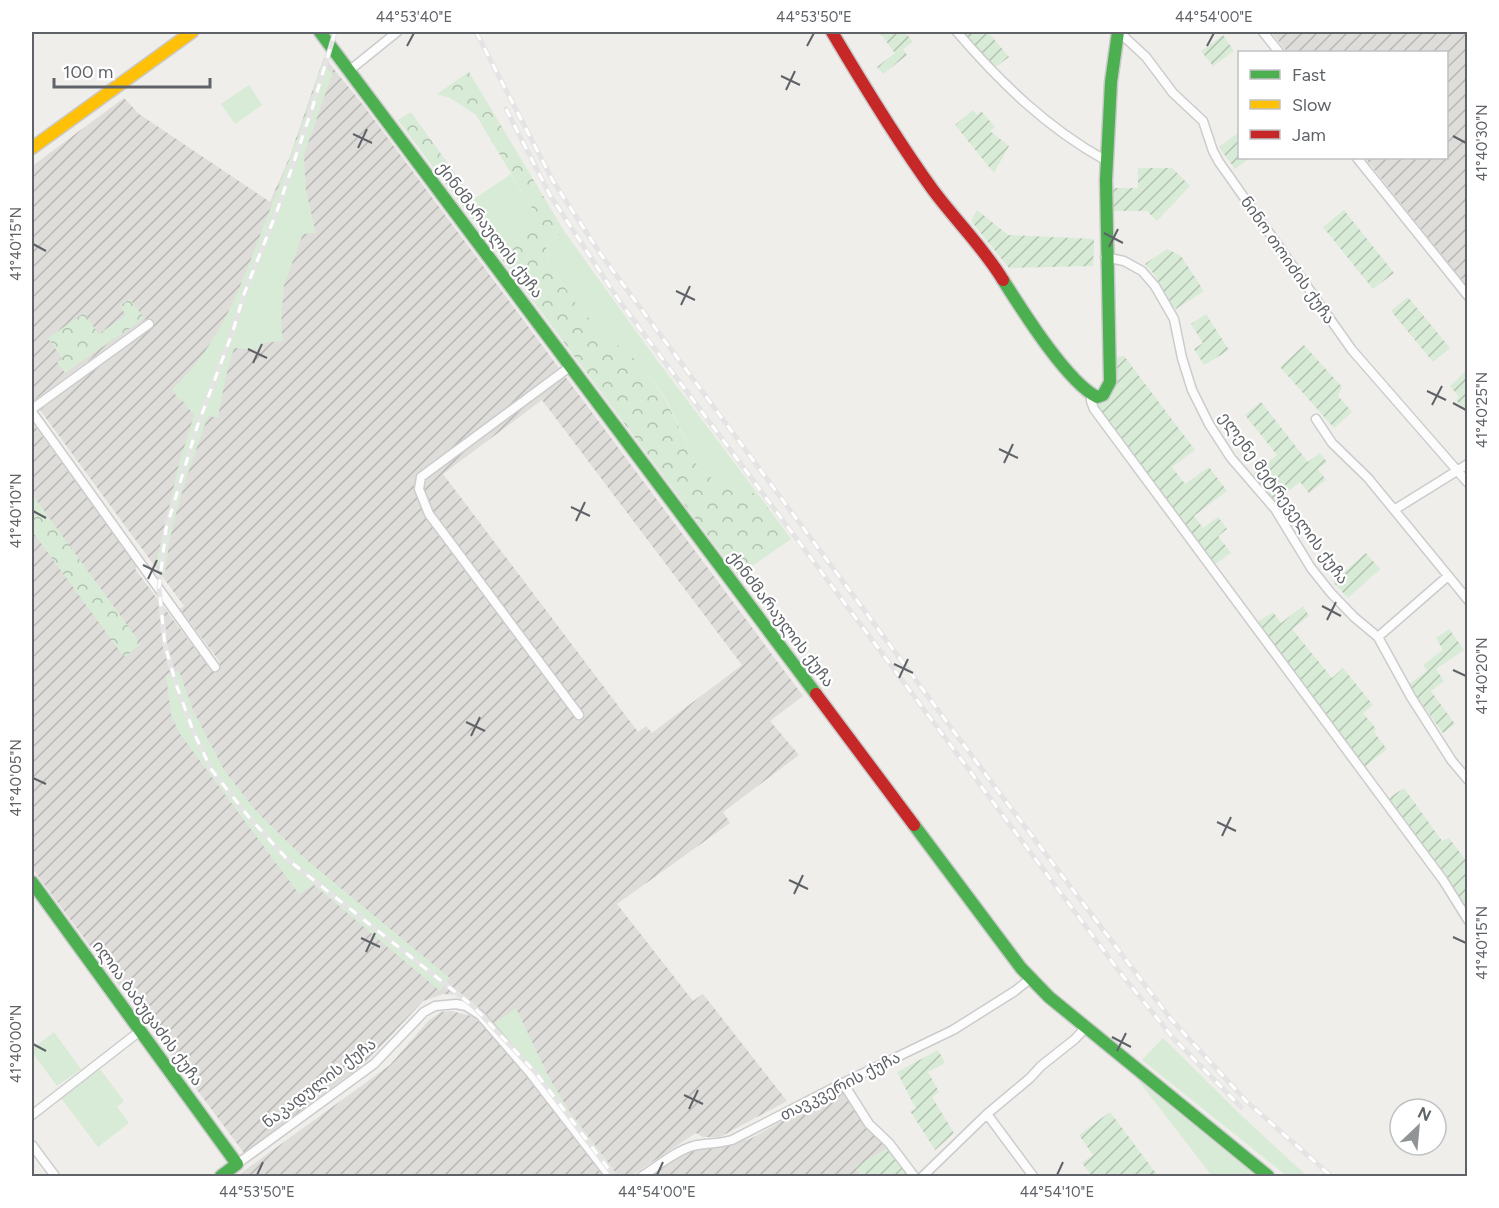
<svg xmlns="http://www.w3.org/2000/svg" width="1499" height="1208" font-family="Figtree,'Noto Sans Georgian',sans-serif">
<defs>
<pattern id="industrial-furrows" width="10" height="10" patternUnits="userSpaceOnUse" patternTransform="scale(1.5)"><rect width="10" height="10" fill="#dfddda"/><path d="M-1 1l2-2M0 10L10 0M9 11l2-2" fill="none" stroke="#b8b7b5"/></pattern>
<pattern id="forest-crowns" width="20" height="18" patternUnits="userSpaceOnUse" patternTransform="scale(1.5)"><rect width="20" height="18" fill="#d8ebd6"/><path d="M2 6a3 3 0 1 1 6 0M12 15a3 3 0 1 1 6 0" fill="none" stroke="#b2c2b1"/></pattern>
<pattern id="garden-furrows" width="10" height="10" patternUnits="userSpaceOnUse" patternTransform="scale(1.5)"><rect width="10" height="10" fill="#d8ebd6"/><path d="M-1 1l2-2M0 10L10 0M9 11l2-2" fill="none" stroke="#b2c2b1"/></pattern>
</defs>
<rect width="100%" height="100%" fill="#efeeea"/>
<path fill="url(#industrial-furrows)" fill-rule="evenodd" d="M1271,32H1467V287L1365,158H1446V52H1287Z
M324,57L364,106L803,696L770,721L799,755L723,812L730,823L617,904L693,1001L703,994L787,1101L720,1137H703L696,1133L631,1176H618L569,1111L549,1078L516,1009L494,1024L476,1005L461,995L443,994L423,1001L366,1062L244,1153L32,868V422L137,566L135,569L211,670L220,662L180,609L184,606L40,410L153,327L146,319L33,401L32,399V166L124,98L139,114L270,202L290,156ZM542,400L742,665L652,733L646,726L638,732L443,474Z
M451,1011L472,1016L484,1026L533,1083L604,1176H237L390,1065L429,1020L441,1012Z
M842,1087L888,1148L856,1167L861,1176H648L689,1151L750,1139Z"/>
<path fill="#d8ebd6" d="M321,66L333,72L304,155L306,191L316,233L303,234L284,285L281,325L283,341L263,343V350L234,348L225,380L218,418L208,416C190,468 170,519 165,574H163L156,563L179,464L194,415L181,399L179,400L172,389C226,340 246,270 272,204C290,158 308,113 321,66Z
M249,85L262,105L235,124L221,104Z
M511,174L542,225L510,246L501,238L474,199Z
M564,231L656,359L758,494L724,487L699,469L668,403L642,365L599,330L575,302L548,263L546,245Z
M179,671L194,712L224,770L257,812L303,857L450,978L440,991L314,885L299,894L180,734L171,715L166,675Z
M516,1008L549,1078L569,1111L618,1176H612L534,1073L494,1024Z
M54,1032L81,1069L57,1086L32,1052V1049Z
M1163,1038L1243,1117L1307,1176H1287L1142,1060Z
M100,1069L124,1101L117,1107L129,1123L98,1147L61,1098Z
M1138,1080L1256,1176H1212Z"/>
<path fill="url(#forest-crowns)" d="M469,72L564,231L546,245L548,263L575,302L599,330L642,365L667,403L699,469L724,487L758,494L791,539L738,576L398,120L411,112L501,238L510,245L542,225L476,115L450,98L437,94Z
M130,299L144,318L65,373L57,362L62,358L48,338L84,313L99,334L126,315L120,306Z
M32,494L141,644L124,657L32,531Z"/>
<path fill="url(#garden-furrows)" d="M879,32H905L913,42L903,49L907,55L883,74L877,67L895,53Z
M964,32H988L1009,57L994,68Z
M1223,35L1234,51L1213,66L1201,51Z
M973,110L977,115L981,111L995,127L990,131L1009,146L994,173L955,125Z
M1239,132L1240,158H1250L1235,169L1219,147Z
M1138,168H1172L1190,186L1157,221L1147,211H1113V188H1138Z
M977,210L1008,235L1094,239L1093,266L1009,268L971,221Z
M1344,210L1394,273L1373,289L1323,227Z
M1167,249L1181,256L1204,291L1176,309L1170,305L1155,275L1145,264Z
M1408,297L1450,348L1433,362L1391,311Z
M1206,314L1229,350L1204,365L1194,349L1203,343L1191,324Z
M1304,345L1342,387L1338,396L1352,412L1334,428L1280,367Z
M1124,356L1195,450L1172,467L1185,484L1209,467L1227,491L1194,516L1203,528L1218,517L1227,529L1218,536L1231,553L1215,564L1097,408V401C1120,401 1114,372 1114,357Z
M1467,370V413L1456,400L1459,397L1450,386Z
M1261,402L1308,462L1320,453L1327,462L1318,469L1326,480L1309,493L1300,482L1275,502L1253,474L1277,455L1245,415Z
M1366,553L1380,569L1348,598L1333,582Z
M1303,606L1309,616L1292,629L1332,678L1343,668L1373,705L1363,713L1376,729L1374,732L1387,749L1365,767L1257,622L1273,612L1281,623Z
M1449,629L1464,650L1436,669L1444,681L1431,691L1455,724L1443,733L1408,685L1427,671L1423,665L1443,650L1436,638Z
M1404,788L1442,841L1449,838L1467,862V911L1459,896L1389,798Z
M938,1050L945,1063L928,1072L939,1092L932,1097L954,1133L935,1150L910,1111L916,1109L897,1072Z
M1110,1112L1158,1176H1092L1082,1163L1093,1155L1079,1135Z
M888,1148L907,1174L903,1176H861L855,1167Z"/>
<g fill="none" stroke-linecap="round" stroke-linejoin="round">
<g stroke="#cbcccc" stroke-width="11">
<path id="street" d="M957,32C1000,82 1047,128 1105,160
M1119,32L1146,57L1173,93L1203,121L1213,151L1219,162L1352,350L1468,483
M1263,32L1279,52
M350,70L397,32
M1357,158L1468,296
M1105,257L1124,261L1142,271L1155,286L1174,319L1182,358L1192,390L1209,424L1231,458L1275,509L1311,568L1331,593L1354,617L1378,637L1411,697L1452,761L1468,780
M571,366L421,477L419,489L429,514L579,715
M1091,394V401L1094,409L1443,880L1468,920
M32,409L149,324
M32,412L215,667
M1316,419L1332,443L1368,478L1468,600
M1394,510L1468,464
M1378,637L1448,576
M843,1083L869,1124L889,1143L914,1176
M987,1114L1033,1176
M32,1115L140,1031
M32,1145L55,1176
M237,1164L374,1064L424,1012L435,1006L456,1004L466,1006L480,1015L531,1074L610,1176
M642,1176C657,1167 675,1151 693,1146C706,1143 718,1144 732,1140L843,1083L953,1030L1015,991L1030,979
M923,1176L987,1114L1030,1078L1041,1066L1075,1039L1086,1027"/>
</g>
<g stroke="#cacacb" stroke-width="15">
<path id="fast" d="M320,32L816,694
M1003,280C1022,310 1067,382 1097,397L1103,395L1110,382L1106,180L1111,82L1118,32
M914,825L1021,968L1049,997L1268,1176
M32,882L237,1164L221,1176"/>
</g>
<g stroke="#cacacb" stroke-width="15">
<path id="slow" d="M32,148L192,32"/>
</g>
<g stroke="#cacacb" stroke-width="15">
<path id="jam" d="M832,32C864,86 896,139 933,190C956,221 983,247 1003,280
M816,694L914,825"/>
</g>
<use href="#street" stroke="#fdfcfc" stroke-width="8"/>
<use href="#fast" stroke="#4caf50" stroke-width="12"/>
<use href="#slow" stroke="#ffc107" stroke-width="12"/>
<use href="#jam" stroke="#c62828" stroke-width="12"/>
<g stroke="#e4e4e4" stroke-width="5">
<path id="rail" d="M335,32L312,109L277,211L244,294L233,331L197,427L166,529L159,588L165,645L176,684L194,733L211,769L248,816L287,859L473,1006L536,1073L614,1176
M476,32L553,181L602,256L998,791L1170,1018L1246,1101L1331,1176
M506,109L550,195L620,302L1122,975L1174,1039L1241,1107"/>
</g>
<use href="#rail" stroke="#fff" stroke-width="3" stroke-dasharray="9" stroke-linecap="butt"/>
</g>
<path fill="none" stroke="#5f6368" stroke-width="2" d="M407,46L414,33M807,46L814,33M1207,46L1214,33M781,76L800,85M786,90L795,71M353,134L372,143M1453,136L1466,143M358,148L367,129M1104,233L1123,243M33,244L46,251M1109,247L1118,229M676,291L695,300M681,305L690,286M248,349L267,358M253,363L262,344M1427,391L1446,400M1453,403L1466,410M1432,405L1442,386M999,449L1018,458M1004,463L1013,444M571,507L590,516M33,511L46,518M576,521L585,502M143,565L162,574M148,579L157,560M1322,606L1341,616M1327,620L1336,602M894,664L913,673M1453,670L1466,676M899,678L908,659M466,722L485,731M471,736L480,717M33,778L46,784M1217,822L1236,831M1222,836L1231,817M789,880L808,889M794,894L803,875M1453,937L1466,943M361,938L380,947M366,952L375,933M1112,1037L1131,1047M33,1044L46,1051M1117,1051L1126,1033M684,1095L703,1104M689,1109L698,1090M257,1175L263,1162M657,1175L663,1162M1057,1175L1063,1162"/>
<g text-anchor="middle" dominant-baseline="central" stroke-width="4.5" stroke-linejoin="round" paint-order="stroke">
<g font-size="16" fill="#5f6368" stroke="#fff">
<text transform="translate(490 230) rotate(53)">ქინძმარაულის ქუჩა</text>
<text transform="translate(1288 260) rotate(55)">ნინო თოიძის ქუჩა</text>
<text transform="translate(1284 498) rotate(54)">ელენე მეტრეველის ქუჩა</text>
<text transform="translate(781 619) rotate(53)">ქინძმარაულის ქუჩა</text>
<text transform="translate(148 1013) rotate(54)">ილია ბაბუცაძის ქუჩა</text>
<text transform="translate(319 1083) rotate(-37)">ნაკადულის ქუჩა</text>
<text transform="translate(840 1086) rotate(-27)">თავკვერის ქუჩა</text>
</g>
</g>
<rect width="1499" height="1208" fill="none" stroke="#ffffff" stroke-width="66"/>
<rect x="1238" y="51" width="210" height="108" fill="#ffffff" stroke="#bfc1c3" stroke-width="1.5"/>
<rect x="1250" y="70" width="30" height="9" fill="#4caf50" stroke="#bfc1c3" stroke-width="1.5"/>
<text x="1292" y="81" font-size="18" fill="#5f6368">Fast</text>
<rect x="1250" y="100" width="30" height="9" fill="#ffc107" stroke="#bfc1c3" stroke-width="1.5"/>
<text x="1292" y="111" font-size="18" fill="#5f6368">Slow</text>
<rect x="1250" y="130" width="30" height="9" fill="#c62828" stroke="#bfc1c3" stroke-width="1.5"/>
<text x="1292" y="141" font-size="18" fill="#5f6368">Jam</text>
<g transform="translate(1418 1127) rotate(26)"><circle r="28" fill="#ffffff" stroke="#bfc1c3" stroke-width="1.5"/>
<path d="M0-4.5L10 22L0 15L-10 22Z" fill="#919496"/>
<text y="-9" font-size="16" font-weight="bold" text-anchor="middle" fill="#5f6368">N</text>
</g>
<path d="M54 78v9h156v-9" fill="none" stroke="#5f6368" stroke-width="3"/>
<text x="63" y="78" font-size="18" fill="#5f6368" stroke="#ffffff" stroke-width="4.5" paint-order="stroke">100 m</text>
<rect x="33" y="33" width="1433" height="1142" fill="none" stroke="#5f6368" stroke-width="2"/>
<g font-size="15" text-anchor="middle" fill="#5f6368">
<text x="414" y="22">44°53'40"E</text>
<text x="814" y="22">44°53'50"E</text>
<text x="1214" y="22">44°54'00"E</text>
<text transform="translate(1482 143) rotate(-90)" y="5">41°40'30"N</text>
<text transform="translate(16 244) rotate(-90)" y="5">41°40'15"N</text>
<text transform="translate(1482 410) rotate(-90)" y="5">41°40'25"N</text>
<text transform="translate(16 511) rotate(-90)" y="5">41°40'10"N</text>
<text transform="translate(1482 676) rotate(-90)" y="5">41°40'20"N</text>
<text transform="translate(16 778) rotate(-90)" y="5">41°40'05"N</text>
<text transform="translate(1482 943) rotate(-90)" y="5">41°40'15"N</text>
<text transform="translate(16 1044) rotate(-90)" y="5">41°40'00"N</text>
<text x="257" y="1197">44°53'50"E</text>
<text x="657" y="1197">44°54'00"E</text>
<text x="1057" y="1197">44°54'10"E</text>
</g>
</svg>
